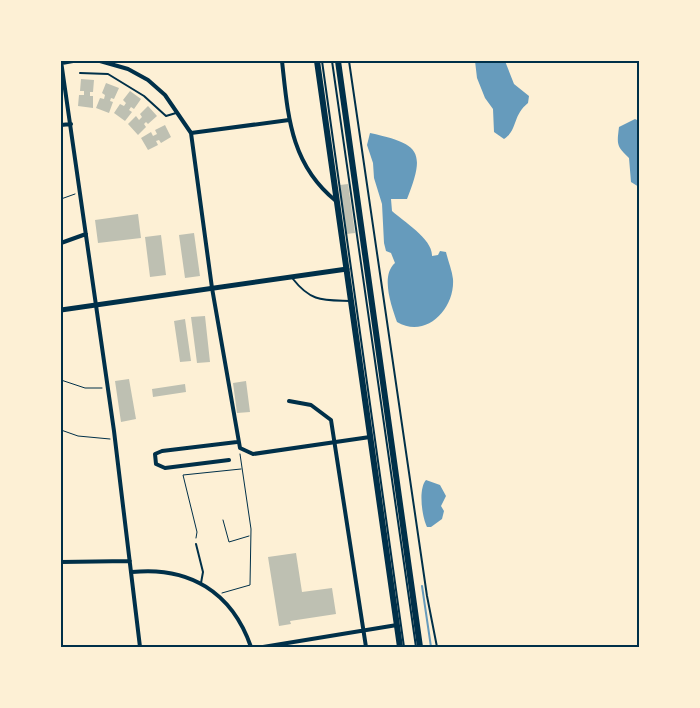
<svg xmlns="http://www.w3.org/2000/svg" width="700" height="708" font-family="Arial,sans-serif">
<rect width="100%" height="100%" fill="#fdf0d5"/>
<path fill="#669bbc" d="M475,61H505L514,84L529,96L528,103C512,116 518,130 504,139L494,132L493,109L485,98L477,78Z
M635,119L639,121V187L631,182L629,158C616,146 617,144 619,127Z
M370,133C420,144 426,151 407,199H391L392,211C403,221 433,239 432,256L438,255L440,251L446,252C448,261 452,270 453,279C455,309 426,339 397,322C392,307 380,276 395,263L391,253L386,251L384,243L382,204L374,178L373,163L367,145Z
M426,480L440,485L446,496L441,506L444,511L442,519L431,527H427C422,517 418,489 426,480Z"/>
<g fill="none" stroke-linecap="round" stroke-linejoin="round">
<path stroke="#669bbc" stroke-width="2" d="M422,586L431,647"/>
</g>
<path fill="#bec0b2" d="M81,79L94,80L93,92H90V96H93V108L78,106L79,95H84V91H80Z
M106,83L119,88L114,99L111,98L110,101L113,102L109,113L96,108L100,98L104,99L105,95L102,93Z
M130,91L141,99L134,109L131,107L129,110L132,112L125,121L114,113L120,104L124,106L126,103L123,100Z
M148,106L157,116L148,124L146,122L144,124L146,127L138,135L128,124L136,116L139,120L142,117L140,114Z
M165,125L171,137L161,143L159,140L156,141L158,145L148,150L141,138L151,132L153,136L157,134L155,130Z
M348,184L355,233L346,234L340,185Z
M138,214L141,238L98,243L95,220Z
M194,233L200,276L185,278L179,235Z
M161,235L166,275L150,277L145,237Z
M205,316L210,362L197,363L191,317Z
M185,319L191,361L180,362L174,321Z
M129,379L136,419L121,422L115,381Z
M246,381L250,412L237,413L233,383Z
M185,384L186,392L153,397L152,389Z
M296,553L302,592L332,588L336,614L290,621L291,624L279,626L268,557Z"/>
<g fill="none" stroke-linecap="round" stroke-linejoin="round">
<path stroke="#003049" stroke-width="1" d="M61,199L75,194
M61,380L85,388H102
M61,430L78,436L110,439
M223,520L229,542L249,536
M196,538L197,532L183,475L241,469
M222,593L250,585L251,529L240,454"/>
<path stroke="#003049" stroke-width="2" d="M322,61L404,647
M332,61L416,647
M349,61L427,596L437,647
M80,73L108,74L144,96L166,116L176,113
M293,279C311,302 323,300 350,301
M196,544L203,572L201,583"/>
<path stroke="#003049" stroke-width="4" d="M61,61L114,431L140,647
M100,61L128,69L148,80L165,95L191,133L212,288L240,448L253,454L370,437
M282,61C288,115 290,164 336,201
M62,63L73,61
M61,125L71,124
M191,133L289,120
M61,243L86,234
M289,401L311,405L331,420L366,647
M229,460L165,468L156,464L155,454L162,451L237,442
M61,562L130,561
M132,572C189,566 232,592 251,647
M263,647L397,625"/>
<path stroke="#003049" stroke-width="5" d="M61,310L347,269"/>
<path stroke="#003049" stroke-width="6" d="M317,61L400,647
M338,61L420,647"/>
</g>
<rect width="700" height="708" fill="none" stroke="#fdf0d5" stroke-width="125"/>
<rect x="62" y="62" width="576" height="584" fill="none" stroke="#003049" stroke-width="2"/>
</svg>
